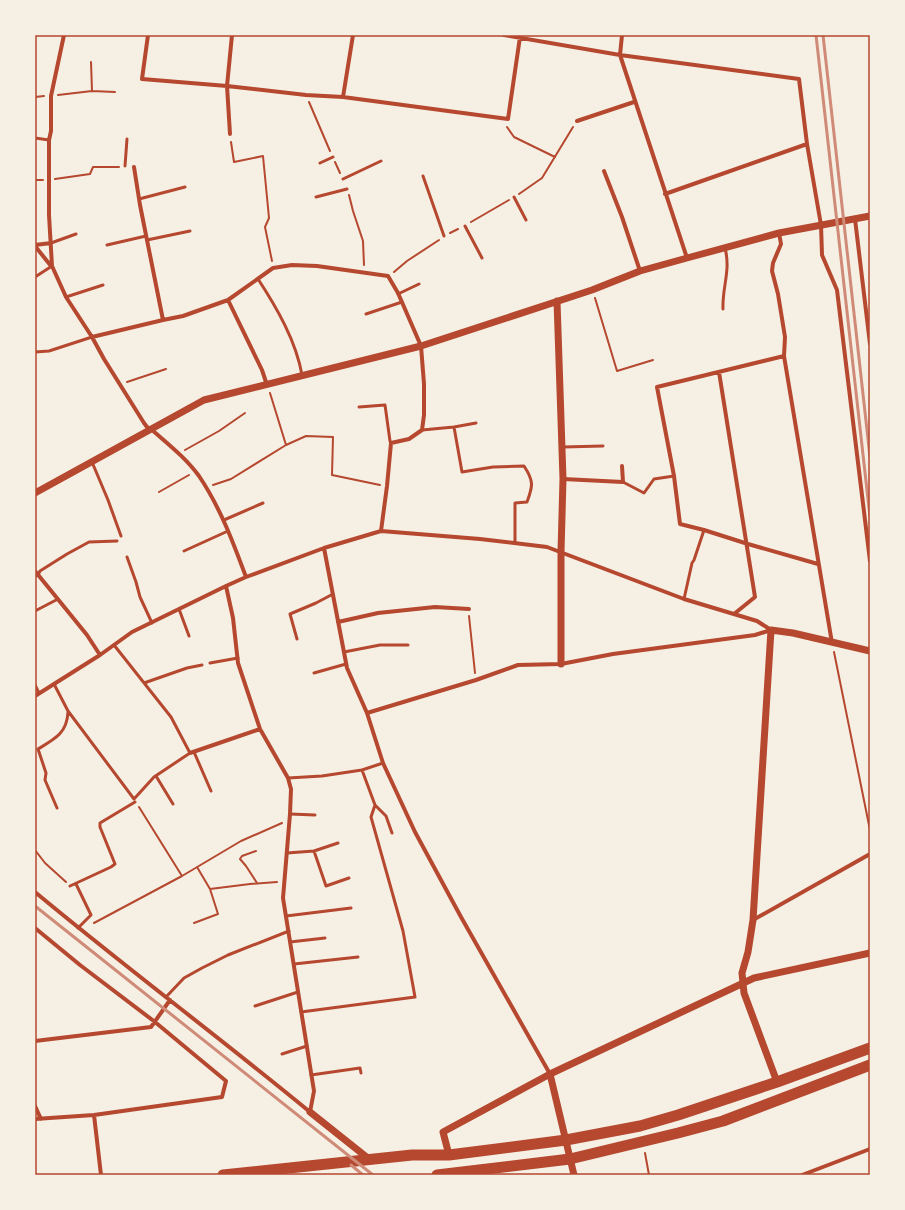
<svg xmlns="http://www.w3.org/2000/svg" width="905" height="1210" font-family="'Golos Text',sans-serif">
<rect width="100%" height="100%" fill="#f6efe4"/>
<g fill="none" stroke-linecap="round" stroke-linejoin="round">
<path stroke="#b5482f" stroke-width="2" d="M91,62L92,91
M58,95L92,91L115,92
M35,97L44,96
M309,102L330,151
M507,127L514,137L555,157
M231,142L234,162L263,156L269,218L265,227L272,261
M335,162L340,173
M55,179L90,174L93,167H119
M35,180H43
M519,194L542,178L573,127
M349,195L353,211L363,241L364,265
M471,222L509,200
M450,233L458,229
M394,272L407,261L439,240
M595,298L617,371L653,360
M127,382L166,369
M270,393L286,445
M185,450L219,431L245,413
M213,485L231,479L286,445L306,436L333,437L332,475L380,485
M159,492L189,475
M469,616L475,673
M834,652L870,830
M139,807L182,876L241,841L282,823
M35,850L45,863L66,882
M256,851L242,856L240,859L246,866L257,883
M197,867L210,889L250,884L277,882
M94,923L182,876
M194,923L218,914L210,889
M645,1153L649,1175"/>
<path stroke="#b5482f" stroke-width="3" d="M35,138L49,140
M320,163L333,157
M125,166L127,139
M423,176L444,236
M343,179L381,161
M316,197L347,189
M514,197L526,220
M139,199L185,187
M465,226L482,258
M147,240L190,231
M51,243L76,234
M107,245L146,236
M35,277L52,266
M258,279C277,308 296,341 302,375
M398,294L419,284
M66,297L103,285
M723,309C722,287 731,271 725,248
M366,314L402,302
M35,352L49,351L92,337
M359,407L385,405L390,441L391,443
M454,427L462,472L493,467L524,466C534,481 533,486 527,502L515,503V543
M422,430L454,427L476,423
M563,447L603,446
M92,462L108,500L121,536
M623,482L644,493L654,479L674,476
M224,520L263,503
M184,551L228,531
M127,557L136,582L140,597L152,623
M35,576L38,575L40,571L67,554L89,542L117,541
M684,599L692,563L694,560L704,530
M179,609L189,636
M35,611L58,599
M297,639L290,614L316,603L333,594
M344,652L380,645H408
M210,663L238,658
M314,673L346,664
M144,683L187,668L202,665
M54,684L68,711L134,799L154,777L190,753L171,717L114,645
M35,685L39,693
M194,752L211,791
M362,770L375,805L386,816L392,833
M156,776L173,804
M288,778L322,776L362,770L383,763
M57,808L45,780L46,773L38,749C55,739 67,733 68,712
M290,814L315,815
M314,851L326,886L349,878
M287,853L314,851L338,843
M76,884L91,915L78,928
M70,886L111,867L115,864L100,827V823L135,802
M286,916L351,908
M290,942L325,938
M294,964L358,957
M166,997L184,978L202,968L228,955L289,931
M255,1006L298,992
M301,1012L415,997L403,931L371,817L375,805
M282,1054L307,1046
M311,1075L360,1068L361,1073"/>
<path stroke="#b5482f" stroke-width="4" d="M64,35L51,96V131L49,140V215L52,266L66,297L92,337L104,359L144,423L147,427L151,429C168,444 186,458 199,476C220,507 233,542 246,577
M148,35L142,79L227,86L306,95L343,97L508,119L520,37
M504,35L620,55L799,79L807,144L821,225L822,255L837,290L870,561
M622,35L620,55L687,258
M343,97L353,35
M577,121L634,102
M230,134L227,86L232,35
M134,167L140,205L163,320
M604,171L622,217L640,271
M665,194L807,144
M855,219L870,344
M779,233L781,244L773,263L772,271L778,294L785,337L784,356L832,643
M35,245L51,243
M35,246L51,266
M228,300L262,370L267,385
M92,337L163,320L183,316L228,300L273,268L292,265L317,266L388,276L398,293L421,346L424,384V415L422,430L409,439L391,443L387,486L381,531
M784,356L657,387L674,476L680,524L704,530L748,544L818,564
M719,372L755,597L734,614
M563,479L623,482L622,466
M324,548L347,668L367,713L383,763L415,832L461,917L550,1074
M35,571L87,635L100,655
M338,622L378,613L435,607L469,609
M35,696L100,655L132,632L226,586L246,577L324,548L381,531L480,539L547,547L684,599L757,621L771,630
M367,713L476,680L518,665L561,664L613,654L755,635L771,630
M190,753L260,729
M35,892C125,967 219,1037 310,1112L314,1091L283,898L290,814L291,789L288,778L260,729L238,663L233,618L226,586
M753,920L870,854
M35,928L80,965L155,1022L226,1081L222,1097L94,1115L35,1119
M35,1041L151,1027L170,1000
M35,1106L41,1119
M94,1115L101,1175
M802,1175L870,1149"/>
<path stroke="#b5482f" stroke-width="7" d="M557,301L563,479L561,552V664
M35,493L204,400L421,346L592,290L640,271L687,258L779,233L870,216
M550,1074L574,1175
M777,1082L744,993L742,973L748,952L753,920L771,630L793,633L870,651
M310,1112L369,1159
M449,1155L443,1132L550,1074L754,978L870,953"/>
<path stroke="#b5482f" stroke-width="11" d="M223,1175L412,1155H449L566,1140L640,1126L678,1115L777,1082L870,1048
M437,1175L570,1159L678,1133L723,1121L870,1065"/>
<path stroke="#cf8b77" stroke-width="3" d="M816,35L870,517
M823,35L870,457
M35,906L373,1175
M351,1165L363,1175"/>
</g>
<rect width="905" height="1210" fill="none" stroke="#f6efe4" stroke-width="72"/>
<rect x="36" y="36" width="833" height="1138" fill="none" stroke="#b5482f" stroke-width="1.5"/>
</svg>
